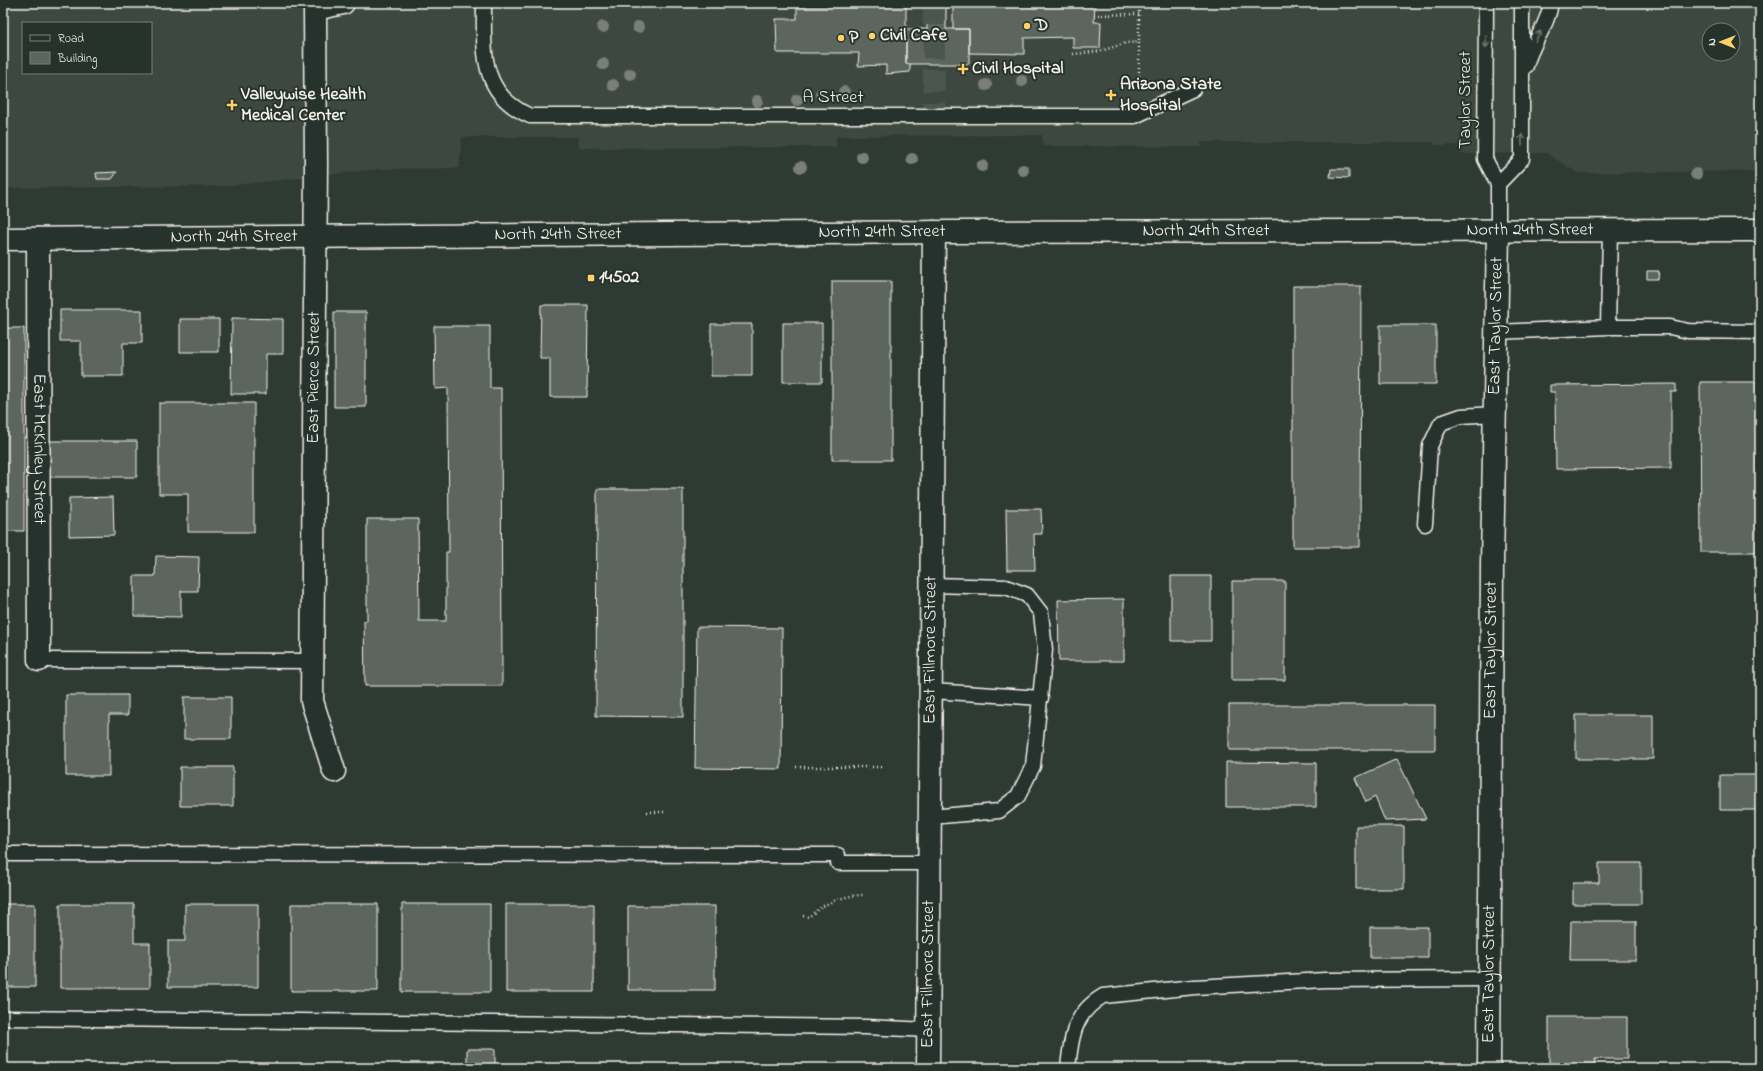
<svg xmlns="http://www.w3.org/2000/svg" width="1763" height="1071" font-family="'Indie Flower',sans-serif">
<rect width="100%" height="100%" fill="#2e3b34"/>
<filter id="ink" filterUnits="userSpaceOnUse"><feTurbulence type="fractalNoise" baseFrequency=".025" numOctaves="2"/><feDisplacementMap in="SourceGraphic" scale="8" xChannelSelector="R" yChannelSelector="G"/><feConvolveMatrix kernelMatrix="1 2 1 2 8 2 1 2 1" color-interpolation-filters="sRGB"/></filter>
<g filter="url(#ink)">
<path fill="#3c4841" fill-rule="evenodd" d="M3,3H1760V171L1578,173L1546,153L1461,154L1458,145H1434V142H1201V147L1043,146L1042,135L836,136V147L579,148L578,137H462L459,168L378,169L226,186L3,188ZM23,23H151V73H23ZM1709,30H1733V54H1709Z"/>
<path fill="#5c655e" stroke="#f4f1e8" d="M927,3H946V29H969V64H906V29H927Z
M953,3H1095L1094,22H1101L1100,48H1073V37L1024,38V54L969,53V29H953Z
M906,5V64H910V72L886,74V65L858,66L859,53H777L776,19H797V6Z
M1331,169H1349V178L1330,177Z
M117,172L112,179H97L96,173Z
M1647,271H1659L1658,279H1647Z
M832,281H891V460H832Z
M1293,286H1361L1360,547H1293Z
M541,305H588L587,397H550V358H540Z
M60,310H142V343H123V376H81V341H60Z
M334,312H366V407H334Z
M232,318L283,319V354H266V394H231Z
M180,319H219V352H180Z
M783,323H822V382H783Z
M711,324H752V376H711Z
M1380,325H1436V384H1380Z
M434,326H490V388H501L502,686H365L364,621H367V519H418L419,621H446V552H449L448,388L435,389Z
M3,328H24V531H3Z
M1700,382H1760V552H1701Z
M1676,384V392H1671V468L1556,469L1555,392H1550V385Z
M159,403H254V532H188V494H159Z
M50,441H137V477H50Z
M597,489H683V717L596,716Z
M113,497L114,535L69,536V498Z
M1006,509H1041L1042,534H1034L1035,570H1007Z
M156,556L199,557L198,591H181V617L134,616V576H155Z
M1171,576H1211V641H1171Z
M1232,581H1285V680H1232Z
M1124,599V661H1059L1058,600Z
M697,627L782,628L781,769L695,768Z
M66,695H128V715H109V776H66Z
M184,697H231V739H184Z
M1229,705H1435V750H1229Z
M1576,715H1653V759H1576Z
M1397,759L1426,819L1385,821L1375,797L1366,802L1355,778Z
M1226,762L1316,763V807H1226Z
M180,767H233V806H180Z
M1720,775H1760V810H1720Z
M1356,826H1404V889H1356Z
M1599,863H1641V904H1573V883H1599Z
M3,904H35V987H3Z
M60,904H134V943H150V988H60Z
M185,904H258V987H168V941H185Z
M291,904H378V991H291Z
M402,904H490V992H402Z
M506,904H594V992H506Z
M628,906H715V990H628Z
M1571,921H1636V960H1570Z
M1370,927H1428V958H1370Z
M1549,1017H1627V1059H1595V1068H1549Z
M467,1049H495V1068H467Z"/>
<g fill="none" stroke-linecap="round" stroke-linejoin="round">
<path stroke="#4c564f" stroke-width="22" stroke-dasharray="22 11" stroke-linecap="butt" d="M934,3V116"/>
<g stroke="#f4f1e8" stroke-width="17">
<path id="service" d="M484,3C484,50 479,94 530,116H1135L1193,89
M1486,3L1485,159L1498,184V232
M1526,66C1531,44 1548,26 1551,3
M1498,184L1522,159V3
M1608,327H1670L1688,331L1760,332
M1496,332L1608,327L1610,231
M1425,524L1430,446L1441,423L1461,416L1495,414
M39,660L312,661
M931,691L1041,698
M930,817L999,811L1018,796L1033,766L1045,650L1041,613L1027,595L1006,587L932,585
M3,854L838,855
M838,863H929
M3,1018L866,1027L928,1030
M1068,1068C1071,1037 1074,1013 1103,996L1195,987L1325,980L1489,979"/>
</g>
<g stroke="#f4f1e8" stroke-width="25">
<g id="minor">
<path id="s1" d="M38,239L39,660"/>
<path id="s2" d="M334,771L312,701L316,164L315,9L343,3"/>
<path id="s3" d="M928,1068L934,232"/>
<path id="s4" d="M1489,1068L1492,565L1498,232"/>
</g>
</g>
<g stroke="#f4f1e8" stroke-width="25">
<g id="secondary">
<path id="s5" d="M3,239L950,232L1760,230"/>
</g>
</g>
<path stroke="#f4f1e8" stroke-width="2.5" stroke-dasharray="1 3" stroke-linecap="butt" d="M1094,15L1139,14
M1073,54L1101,51L1126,43L1139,42
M1139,76V3
M796,767H881
M647,812H666
M803,916L809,917C823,903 844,895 864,895"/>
<use href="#service" stroke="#26332d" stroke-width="14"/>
<use href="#minor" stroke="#26332d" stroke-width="22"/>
<use href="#secondary" stroke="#26332d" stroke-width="22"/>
</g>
<g fill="#7a8079">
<circle cx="603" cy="27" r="6"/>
<circle cx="638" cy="27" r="6"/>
<circle cx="603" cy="64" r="6"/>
<circle cx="630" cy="74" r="6"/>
<circle cx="1022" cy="81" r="6"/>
<circle cx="613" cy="85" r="6"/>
<circle cx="986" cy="85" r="6"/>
<circle cx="844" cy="92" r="6"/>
<circle cx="821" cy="94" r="6"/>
<circle cx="797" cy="100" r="6"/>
<circle cx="757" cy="101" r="6"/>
<circle cx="862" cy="157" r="6"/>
<circle cx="912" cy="159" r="6"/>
<circle cx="982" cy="166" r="6"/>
<circle cx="801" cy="167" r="6"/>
<circle cx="1023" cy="170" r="6"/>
<circle cx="1696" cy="174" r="6"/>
</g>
<defs><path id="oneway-shaft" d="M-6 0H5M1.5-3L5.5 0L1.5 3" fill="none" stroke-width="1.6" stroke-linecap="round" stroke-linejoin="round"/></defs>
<g stroke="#6e766e">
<use href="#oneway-shaft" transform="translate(1538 36) rotate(-63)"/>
<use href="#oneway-shaft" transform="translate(1486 42) rotate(90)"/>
<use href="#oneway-shaft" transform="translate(1522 140) rotate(-90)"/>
</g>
</g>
<g fill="#ffd166" stroke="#26332d" stroke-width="1.5">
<circle cx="1027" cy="26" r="4"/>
<circle cx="872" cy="36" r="4"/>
<circle cx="841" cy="38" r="4"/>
<path d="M961 63h4v4h4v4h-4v4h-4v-4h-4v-4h4z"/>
<path d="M1109 89h4v4h4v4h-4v4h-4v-4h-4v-4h4z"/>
<path d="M230 99h4v4h4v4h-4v4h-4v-4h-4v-4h4z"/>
<rect x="587" y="274" width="8" height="8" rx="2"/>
</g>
<g text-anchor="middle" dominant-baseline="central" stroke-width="4" stroke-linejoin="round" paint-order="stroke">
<g font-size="18" font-weight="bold" fill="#f4f1e8" stroke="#26332d" text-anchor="start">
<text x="1035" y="26">D</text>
<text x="880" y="36">Civil Cafe</text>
<text x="849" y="38">P</text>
<text x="972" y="69">Civil Hospital</text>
<text x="1120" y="85">Arizona State<tspan x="1120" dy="21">Hospital</tspan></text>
<text x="241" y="95">Valleywise Health<tspan x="241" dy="21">Medical Center</tspan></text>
<text x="599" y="278">14502</text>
</g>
<g font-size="18" fill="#f4f1e8" stroke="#26332d">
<text x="833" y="98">A Street</text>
<text transform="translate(1466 100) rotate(-90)">Taylor Street</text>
<text stroke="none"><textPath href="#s5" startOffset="1527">North 24th Street</textPath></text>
<text stroke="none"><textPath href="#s5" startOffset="1203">North 24th Street</textPath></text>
<text stroke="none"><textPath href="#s5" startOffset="879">North 24th Street</textPath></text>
<text stroke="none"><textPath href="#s5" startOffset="555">North 24th Street</textPath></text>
<text stroke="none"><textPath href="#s5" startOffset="231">North 24th Street</textPath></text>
<text stroke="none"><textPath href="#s4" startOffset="742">East Taylor Street</textPath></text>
<text stroke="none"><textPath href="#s2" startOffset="397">East Pierce Street</textPath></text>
<text stroke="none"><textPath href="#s1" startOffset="210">East McKinley Street</textPath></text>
<text stroke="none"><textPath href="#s3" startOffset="418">East Fillmore Street</textPath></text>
<text stroke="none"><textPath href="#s4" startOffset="418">East Taylor Street</textPath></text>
<text stroke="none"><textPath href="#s3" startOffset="94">East Fillmore Street</textPath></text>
<text stroke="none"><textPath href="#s4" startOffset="94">East Taylor Street</textPath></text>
</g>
</g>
<rect width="1763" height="1071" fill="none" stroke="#26332d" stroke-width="16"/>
<rect x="8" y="8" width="1747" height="1055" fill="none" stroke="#f4f1e8" stroke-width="1.5" filter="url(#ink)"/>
<rect x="22" y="22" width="130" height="52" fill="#26332d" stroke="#787f78"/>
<rect x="30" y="35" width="20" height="6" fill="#26332d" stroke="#787f78"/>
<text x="58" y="42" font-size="12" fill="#f4f1e8">Road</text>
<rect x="30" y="52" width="20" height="12" fill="#5c655e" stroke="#787f78"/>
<text x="58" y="62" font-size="12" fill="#f4f1e8">Building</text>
<g transform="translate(1721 42) rotate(270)"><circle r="19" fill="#26332d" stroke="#787f78"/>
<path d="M0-3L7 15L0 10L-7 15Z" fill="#ffd166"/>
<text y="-6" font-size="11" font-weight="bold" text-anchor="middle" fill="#f4f1e8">N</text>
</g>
</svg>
